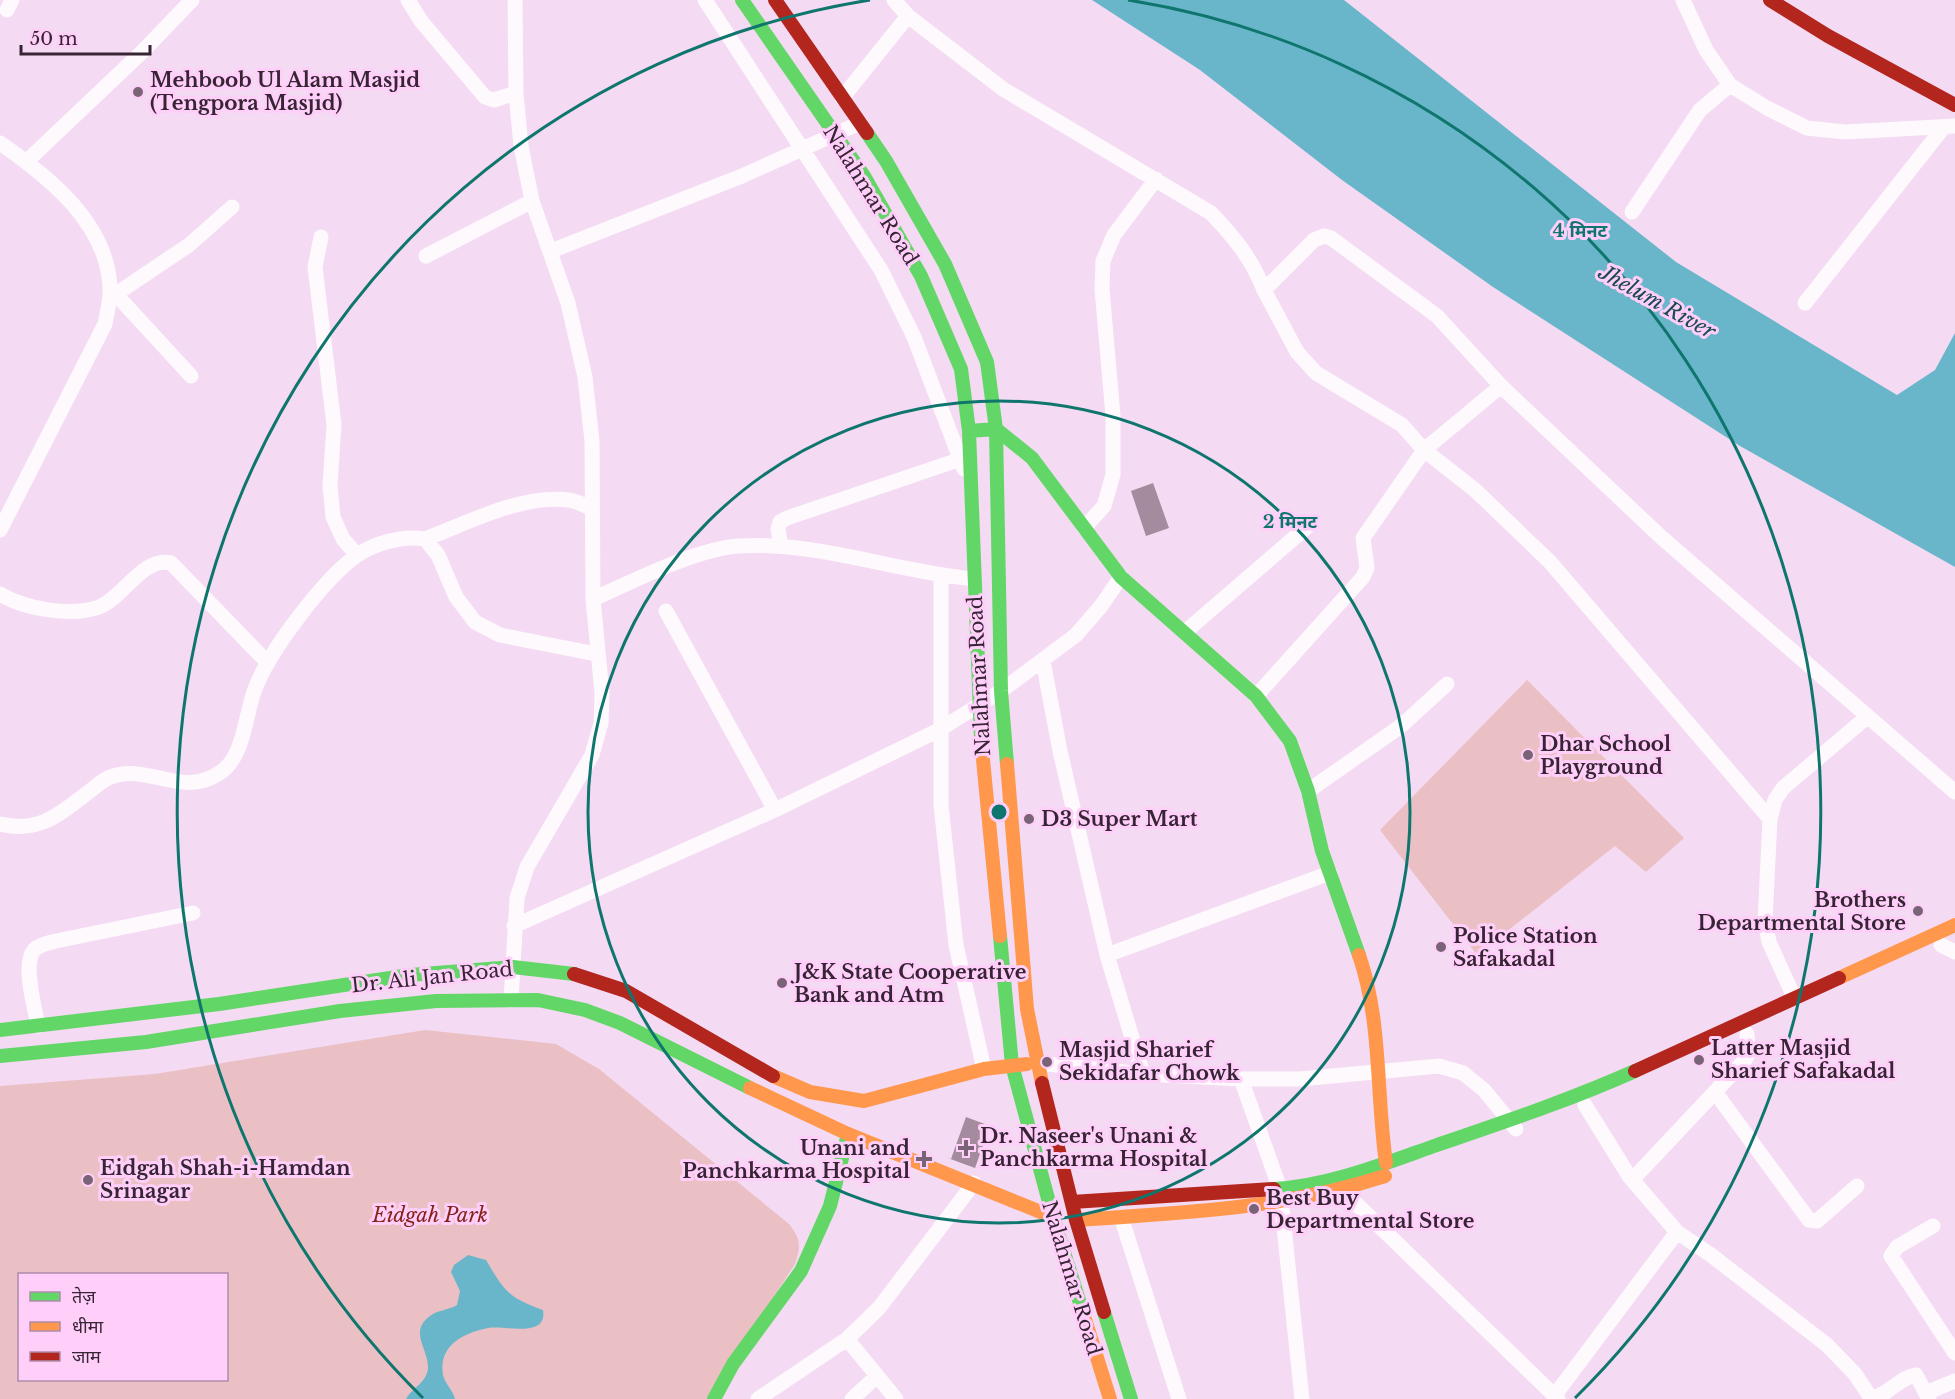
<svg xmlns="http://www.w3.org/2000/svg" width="1955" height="1399" font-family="'Libre Baskerville','Noto Sans Devanagari',serif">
<rect width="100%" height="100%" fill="#f4daf2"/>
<path fill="#ebc0c5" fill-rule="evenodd" d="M1527,680L1684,838L1646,872L1615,846L1477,955L1380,830Z
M425,1030L556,1044L599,1069L789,1224C801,1239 801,1246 795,1264L707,1399H0V1086L155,1074ZM20,1274H226V1380H20Z"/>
<path fill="#69b6ca" d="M1092,0H1344L1676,262L1897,395L1935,370L1955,333V567L1740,446L1493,287L1342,180L1200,70Z
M468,1255L486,1260C505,1292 508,1297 543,1310C548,1339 504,1325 488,1328C463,1333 438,1346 443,1375C445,1384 453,1390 455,1399H406C412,1388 426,1383 428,1369C429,1349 408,1332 430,1316C437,1310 449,1310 457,1305L460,1291L451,1272L454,1265Z"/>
<path fill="#a48b9d" d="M1153,483L1169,528L1146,536L1131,491Z
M966,1117L990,1126L975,1168L945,1157L951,1159Z"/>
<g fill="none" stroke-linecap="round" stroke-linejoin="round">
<path stroke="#fdf9fd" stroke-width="15" d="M408,0L421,21L485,97L494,100L516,93
M705,0L881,270L914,337L964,469
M894,0L908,16L1003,89L1211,213C1234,237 1252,259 1264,290L1314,240L1324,236L1331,238L1437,316L1501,386L1661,537L1955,792
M1683,0L1706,50L1730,85L1767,108L1807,128L1845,132L1955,126
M7,10L12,0
M842,98L908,16
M0,143C49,177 107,223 110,287C111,299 107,312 105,324L0,530
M27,161L142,52L192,0
M1632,212L1700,110L1730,85
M321,237L315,267L334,425L330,486L333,517L343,539L357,555
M551,251L742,176L860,123
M426,256L532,201
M111,289L191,376
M1264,290L1297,352L1316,373L1402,425L1424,450L1475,490L1550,562L1770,819
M116,294L189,245L232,207
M1805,303L1943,128
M1084,528L1104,506L1113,475V416L1102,289L1103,261L1114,235L1156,179
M425,539C468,523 521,494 569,500C576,501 584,505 591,508
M781,546L778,529L780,522L787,518L961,459
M941,576V805L956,945L984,1069
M0,594C25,609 71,617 99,607C124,597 143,556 171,563L268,663
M593,599C634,581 695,549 739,546C818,541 896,572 974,579
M666,611L775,810
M1185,632L1308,526
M1043,661L1060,751L1107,955L1143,1074
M1256,696L1363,577L1367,568L1363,538L1424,450L1501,386
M1308,791L1401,726L1447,684
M0,824C38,833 57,816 86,794C93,789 100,782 108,778C148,761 181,800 221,772C245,755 245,714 255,689C269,651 324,579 356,556C374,543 404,535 425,539L438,555L456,597L475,622L500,635L596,654
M514,926L775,810L939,730L1001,691L1076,635L1101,606L1121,577
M1941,945L1955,952
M1107,955L1330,873
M1795,999L1769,942L1765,921L1770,819L1775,800L1783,788L1867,717
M511,1000L517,898L527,867L592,755L601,723L602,693L593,599L592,441L585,377L568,303L532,201L521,146L516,93L515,0
M38,1026C35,1009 22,964 34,950C40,944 49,943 56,941L193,913
M1037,1063L1143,1074L1241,1079H1300L1439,1066L1463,1073L1484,1090L1516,1129
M1241,1079L1280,1189L1302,1399
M1715,1092L1809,1220L1817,1221L1857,1186
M1585,1105L1629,1176L1677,1232L1711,1255L1827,1345L1855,1374L1871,1398C1888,1396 1899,1377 1916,1375L1929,1399
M1632,1180L1745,1060L1748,1054L1747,1034
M1338,1183L1344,1192L1558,1399
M1121,1217L1179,1399
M1933,1226L1897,1247L1891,1256L1955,1353
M847,1339L896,1399
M1926,1393L1955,1381
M1555,1395L1677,1232
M758,1399L847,1339L879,1308L974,1183
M852,1399L877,1376"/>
<path stroke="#63d668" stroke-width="14" d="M742,0L864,176L921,276L961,369L969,431L981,739
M867,133L886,161L945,264L987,362L996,429L1001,691L1007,764
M969,431L996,429L1032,458L1121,577L1256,696L1290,741L1308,791L1322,851L1359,955
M1000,936L1012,1065L1053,1217L1083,1313
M0,1030L219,1004L410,975L513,967L574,974
M0,1056L146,1042L340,1011L436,1001L538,1000L585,1010L620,1023L750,1088
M1274,1189C1329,1186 1386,1163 1437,1145C1504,1122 1570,1100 1635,1071
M1104,1312L1131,1399
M714,1399L733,1364L801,1271L830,1206L848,1134"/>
<path stroke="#ff974d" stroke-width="14" d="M981,739L1000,936
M1007,764L1027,1009L1042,1083
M1359,955C1382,1022 1376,1094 1386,1163
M1839,978L1955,925
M773,1076L810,1092L864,1101L984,1069L1027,1064
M750,1088L848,1134L1053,1217
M1076,1220C1181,1213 1284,1209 1385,1176
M1083,1313L1110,1399"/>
<path stroke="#b3261e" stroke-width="14" d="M775,0L867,133
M1770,0L1828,36L1955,105
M574,974L626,991L773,1076
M1635,1071L1839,978
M1042,1083L1076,1220L1104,1312
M1072,1202L1274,1189"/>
</g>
<g fill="none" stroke="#0f766e" stroke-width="3">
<circle cx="999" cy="812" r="411"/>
<path d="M423 1398A822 822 0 0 1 870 0M1128 0A822 822 0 0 1 1575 1398"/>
</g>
<g fill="#796477" stroke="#ffcffa" stroke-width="2">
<circle cx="138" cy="92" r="6"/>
<circle cx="1528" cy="755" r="6"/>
<circle cx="1029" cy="819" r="6"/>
<circle cx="1918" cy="911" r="6"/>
<circle cx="1441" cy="947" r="6"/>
<circle cx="782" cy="983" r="6"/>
<circle cx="1699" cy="1060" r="6"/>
<circle cx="1047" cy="1062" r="6"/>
<path d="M963 1139h6v6h6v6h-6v6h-6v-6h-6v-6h6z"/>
<path d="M921 1150h6v6h6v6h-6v6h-6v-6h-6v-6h6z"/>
<circle cx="88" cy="1180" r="6"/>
<circle cx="1254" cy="1209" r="6"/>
</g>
<g text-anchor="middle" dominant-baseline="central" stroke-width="6" stroke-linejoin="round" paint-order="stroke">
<g font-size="20" font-weight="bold" fill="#372535" stroke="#ffcffa" text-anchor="start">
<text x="150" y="80">Mehboob Ul Alam Masjid<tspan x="150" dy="23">(Tengpora Masjid)</tspan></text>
<text x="1540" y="744">Dhar School<tspan x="1540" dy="23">Playground</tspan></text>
<text x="1041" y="819">D3 Super Mart</text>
<text x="1906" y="900" text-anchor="end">Brothers<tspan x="1906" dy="23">Departmental Store</tspan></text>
<text x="1453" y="936">Police Station<tspan x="1453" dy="23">Safakadal</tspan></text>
<text x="794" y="972">J&amp;K State Cooperative<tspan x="794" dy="23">Bank and Atm</tspan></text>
<text x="1711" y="1048">Latter Masjid<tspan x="1711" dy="23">Sharief Safakadal</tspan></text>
<text x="1059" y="1050">Masjid Sharief<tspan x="1059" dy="23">Sekidafar Chowk</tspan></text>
<text x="980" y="1136">Dr. Naseer's Unani &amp;<tspan x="980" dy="23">Panchkarma Hospital</tspan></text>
<text x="910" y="1148" text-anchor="end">Unani and<tspan x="910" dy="23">Panchkarma Hospital</tspan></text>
<text x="100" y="1168">Eidgah Shah-i-Hamdan<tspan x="100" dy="23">Srinagar</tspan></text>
<text x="1266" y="1198">Best Buy<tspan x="1266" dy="23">Departmental Store</tspan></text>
</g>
<g font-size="20" fill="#372535" stroke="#ffcffa">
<text transform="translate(871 195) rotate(58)">Nalahmar Road</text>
<text transform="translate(979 676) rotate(-93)">Nalahmar Road</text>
<text transform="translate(432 977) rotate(-6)">Dr. Ali Jan Road</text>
<text transform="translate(1072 1278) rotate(73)">Nalahmar Road</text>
</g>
<g font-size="20" font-style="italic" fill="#852319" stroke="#ffcffa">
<text x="430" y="1215">Eidgah Park</text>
</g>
<g font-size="21" font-style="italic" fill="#174a51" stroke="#ffcffa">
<text transform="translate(1657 302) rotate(29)">Jhelum River</text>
</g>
</g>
<circle cx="999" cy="812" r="9" fill="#0f766e" stroke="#ffcffa" stroke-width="3"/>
<g font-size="18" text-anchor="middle" font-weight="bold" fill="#0f766e" stroke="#ffcffa" stroke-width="6" stroke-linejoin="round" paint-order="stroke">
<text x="1580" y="237">4 मिनट</text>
<text x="1290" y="528">2 मिनट</text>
</g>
<rect x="18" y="1273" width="210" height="108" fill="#ffcffa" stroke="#af8bab" stroke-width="1.5"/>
<rect x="30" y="1292" width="30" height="9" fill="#63d668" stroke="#af8bab" stroke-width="1.5"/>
<text x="72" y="1303" font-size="18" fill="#372535">तेज़</text>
<rect x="30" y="1322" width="30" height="9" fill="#ff974d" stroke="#af8bab" stroke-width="1.5"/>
<text x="72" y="1333" font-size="18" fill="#372535">धीमा</text>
<rect x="30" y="1352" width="30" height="9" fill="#b3261e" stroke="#af8bab" stroke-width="1.5"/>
<text x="72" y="1363" font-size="18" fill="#372535">जाम</text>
<path d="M21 45v9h129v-9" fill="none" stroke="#372535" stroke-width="3"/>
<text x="30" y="45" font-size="18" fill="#372535" stroke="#ffcffa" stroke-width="4.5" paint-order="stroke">50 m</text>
</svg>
